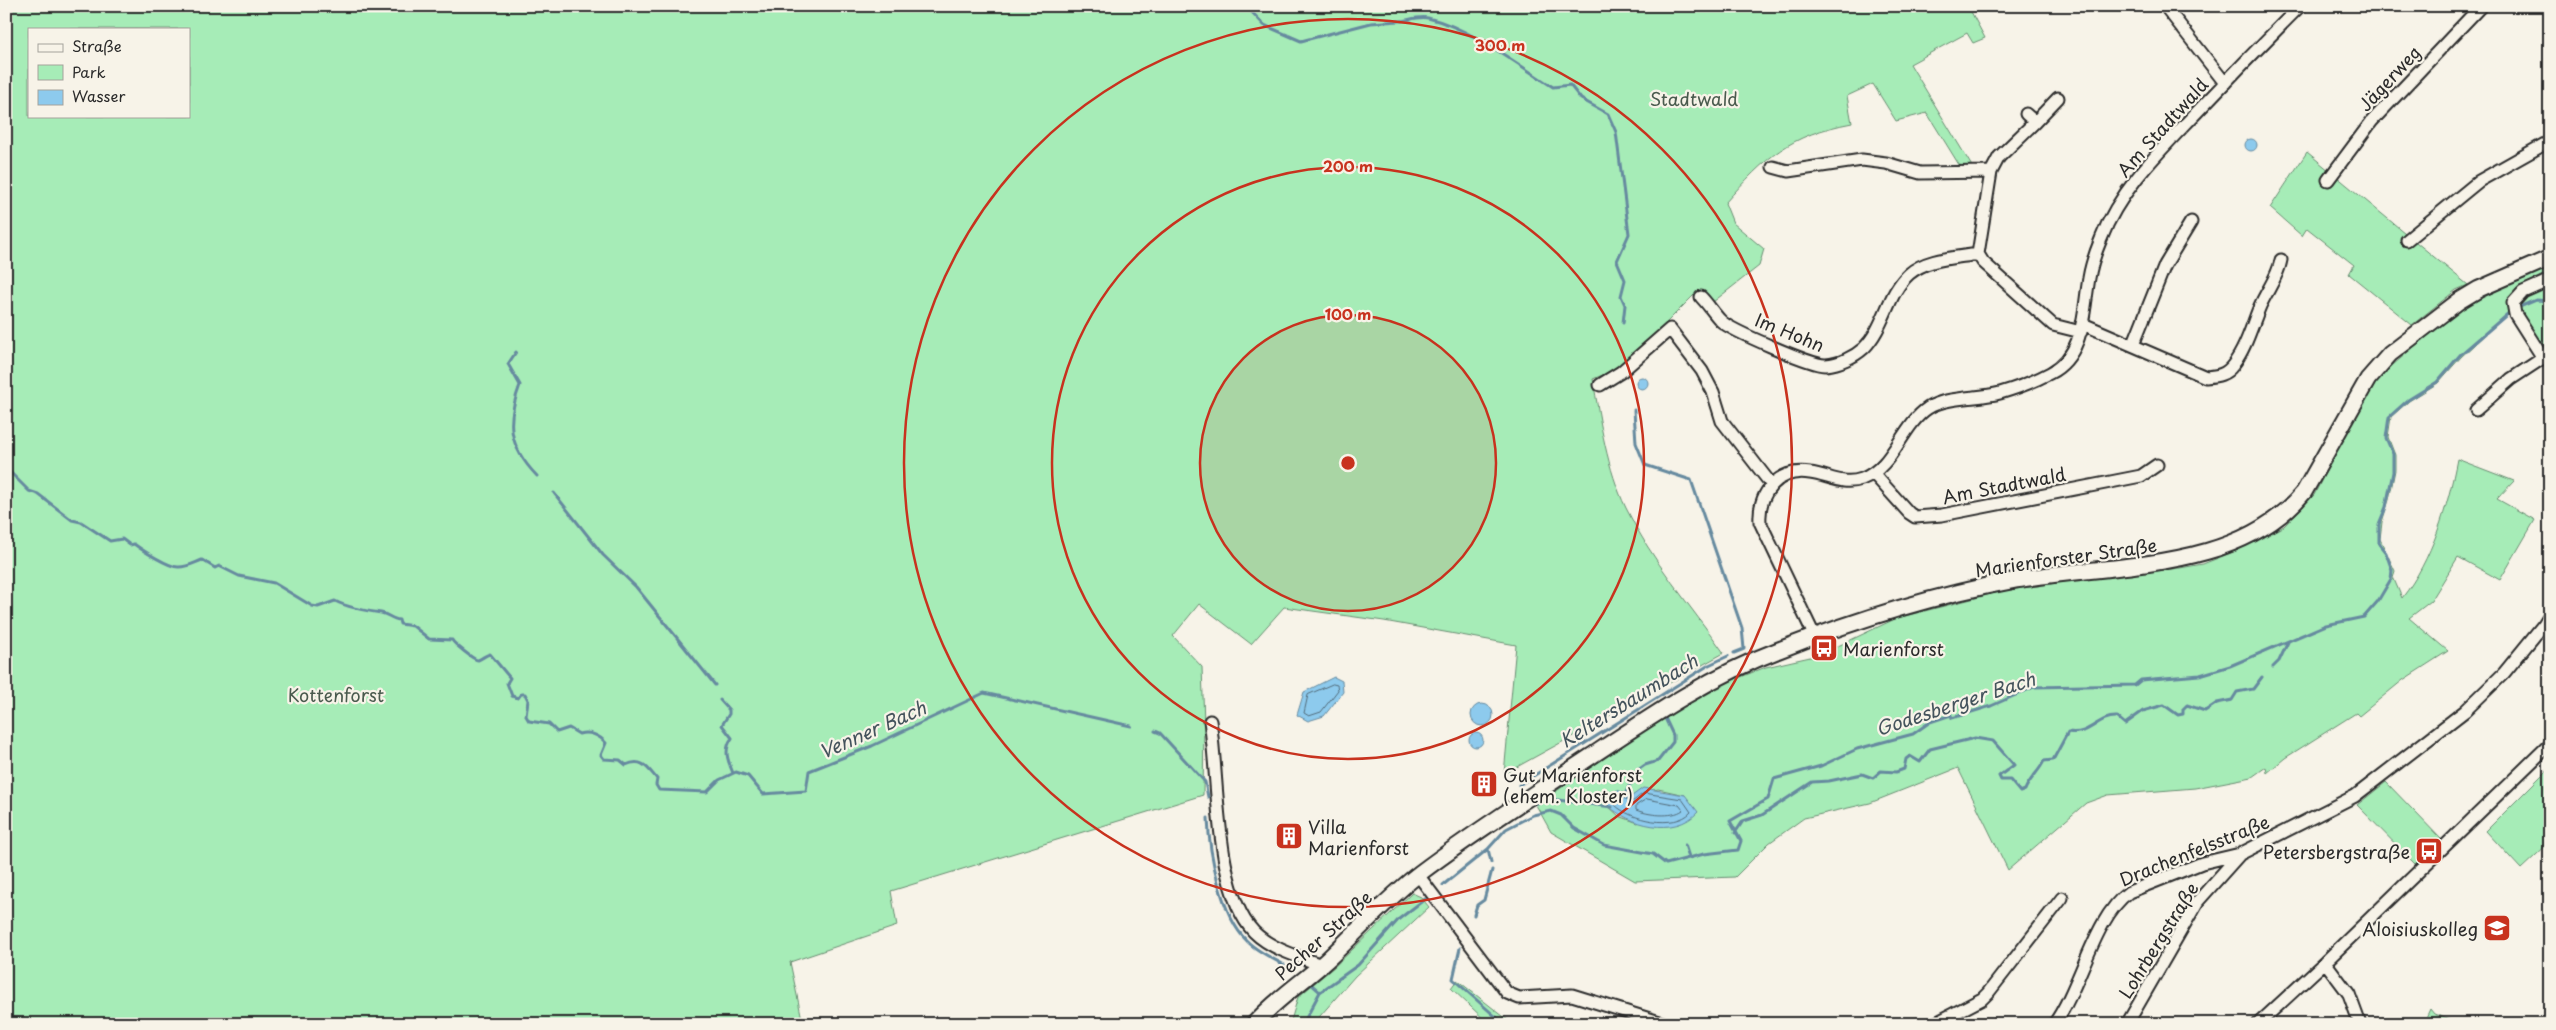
<svg xmlns="http://www.w3.org/2000/svg" width="2556" height="1030" font-family="'Playpen Sans',sans-serif">
<rect width="100%" height="100%" fill="#f7f3e8"/>
<filter id="ink" filterUnits="userSpaceOnUse"><feTurbulence type="fractalNoise" baseFrequency=".02" numOctaves="2"/><feDisplacementMap in="SourceGraphic" scale="10" xChannelSelector="R" yChannelSelector="G"/><feConvolveMatrix kernelMatrix="1 2 1 2 8 2 1 2 1" color-interpolation-filters="sRGB"/></filter>
<g filter="url(#ink)">
<path fill="#a6ecb7" stroke="#688c71" fill-rule="evenodd" d="M6,6H1968L1985,38L1973,43L1967,33L1910,64L1973,168H1961L1927,113L1896,121L1873,84L1847,96L1852,123C1789,135 1766,157 1725,203L1733,223L1764,249L1759,266L1713,302L1704,291L1699,290L1622,367L1593,379C1600,422 1607,469 1626,508C1651,560 1691,606 1724,653L1504,774L1516,645L1384,621L1284,607L1251,644L1199,604L1173,636L1202,667L1204,724L1203,795L891,891L897,926L790,962L803,1024H6ZM29,29H189V116H29Z
M2307,152L2468,285L2456,290L2412,325L2349,274L2354,265L2307,228L2302,236L2270,208Z
M2550,264V271L2516,289L2510,304L2512,313L2504,317L2461,357L2438,383L2409,401L2391,417L2388,437L2395,455V470L2389,500L2382,522L2380,539L2395,571L2393,577L2402,598C2432,560 2448,506 2457,459L2514,481L2497,499L2535,520L2500,580L2458,557L2431,601L2409,618L2448,651L2403,680L2359,716L2356,713L2285,758L2267,773L2266,767L2252,777L2195,788L2108,795L2086,803L2008,870L1958,768L1870,803L1804,818L1769,843L1735,877L1635,881L1551,832L1536,805L1652,725L1710,689L1766,667L1819,655L1897,618L2003,591L2083,579L2180,568L2203,564L2238,550L2284,526L2314,495L2365,395L2380,376L2456,311ZM1658,789L1685,795L1638,823L1619,816L1607,805L1617,791L1632,796Z
M2550,285V349L2545,353L2516,304L2524,295Z
M2550,767V842L2521,869L2486,831Z
M2386,782L2441,839L2415,864L2357,805Z
M1412,893L1421,897L1429,907L1355,976L1313,1024H1290L1298,997L1335,966Z
M1457,980L1513,1024H1489L1451,988Z
M2430,1009L2434,1014L2461,1024H2423Z"/>
<path fill="#8dcaed" stroke="#668a9f" d="M2245 145a6 6 0 1 1 12 0a6 6 0 1 1-12 0Z
M1636 383a6 6 0 1 1 12 0a6 6 0 1 1-12 0Z
M1334,677L1342,681L1343,692L1324,716L1308,721L1297,715L1304,692Z
M1471 715a11 11 0 1 1 22 0a11 11 0 1 1-22 0Z
M1469 740a7 7 0 1 1 14 0a7 7 0 1 1-14 0Z
M1643,788L1685,795L1698,812C1674,838 1630,825 1607,805L1617,790L1632,796Z"/>
<g fill="none" stroke-linecap="round" stroke-linejoin="round">
<path stroke="#526b79" stroke-width="1" d="M1333,684L1337,685L1338,690L1321,712L1309,716L1304,713L1308,695Z
M1644,793L1682,799L1691,812C1675,830 1630,820 1615,805L1619,797L1633,801Z
M1647,799L1679,805L1683,810C1672,818 1648,815 1636,810V806Z"/>
<path stroke="#668a9f" stroke-width="3" d="M1237,6L1249,9L1264,25L1301,41L1371,23L1399,21
M1401,21C1409,20 1420,16 1428,18C1470,28 1517,64 1553,87L1570,85L1581,99L1608,114L1616,132L1629,234L1617,261L1625,280L1621,296L1625,305L1623,323
M2517,308L2536,300L2550,301
M516,352L508,364L520,385C506,422 508,446 537,476
M1634,410L1636,443L1645,465L1691,480L1742,628L1744,649L1734,653
M6,468L29,491L38,494L72,520L81,522L110,541L122,539L130,545L134,544C142,550 170,568 179,567C187,567 194,563 202,560L215,568L219,566L239,576L274,583L312,606L318,607L335,601C349,608 366,611 381,613C387,614 392,619 399,620L400,624L413,626L429,639L452,640C453,643 475,661 478,660C483,658 485,655 490,654L510,678L507,683L512,696L518,698L521,694H525L528,700L526,716L529,721L549,724L557,732L569,728L579,734C589,731 599,735 606,743L601,755L604,759L620,760L626,765C642,758 647,767 657,779L656,785L659,790L707,792L719,780L736,772L748,776L763,794L806,791L809,771L872,746L984,693L1131,726
M554,493L603,555L636,587L715,685
M2273,667L2279,661L2288,642
M720,700L729,710V714L722,725L732,738C723,750 728,761 733,773
M1155,731L1160,733L1205,782L1208,797
M1519,785L1709,665L1728,656
M1625,794L1638,770L1645,765L1658,761L1673,742V735L1665,718
M1533,804L1550,799L1612,807
M1208,818C1209,852 1221,916 1247,941C1258,953 1279,961 1293,970
M1735,833L1743,821L1762,815L1812,782L1829,781L1862,774L1873,778L1881,771L1896,772L1904,769L1906,759L1910,756L1920,762L1930,749L1975,738L1993,741L2014,765L1999,776L2001,780H2010L2020,792L2025,790C2029,779 2039,772 2044,761L2053,760L2068,732C2091,736 2097,716 2117,717L2125,724L2143,711L2164,705L2178,715L2183,714V709L2187,705L2205,711L2217,703L2232,700L2237,692L2253,689L2262,677
M1685,845L1689,857
M1488,849L1491,862
M1443,885L1488,849L1506,829L1533,815L1551,811L1561,815L1574,828L1604,845L1653,854L1666,864L1704,854L1738,850L1741,841L1730,821L1768,799L1774,779L1821,766L1857,749L1913,734L1930,722L1951,715L1952,718L1991,706L2034,687L2135,685L2141,680L2200,675L2230,666L2326,625L2364,617L2378,601L2391,579L2392,570L2386,553L2379,544V524L2386,507L2393,472V454L2386,438L2389,417L2408,400L2437,382L2460,355L2511,311
M1474,915L1477,905L1484,900L1492,870
M1460,948L1453,979L1504,1024
M1311,984L1320,992
M1303,1024L1320,992L1358,965L1399,919L1425,899"/>
<g stroke="#2b2b2b" stroke-width="15">
<path id="minor" d="M2165,6L2225,83
M2026,114L2035,122L1999,157L1991,172L1978,254L1983,262L2053,325L2081,332
M2035,122L2058,98
M1773,167L1788,171L1862,160L1886,163L1920,173L1991,172
M2328,180L2372,121L2481,6
M2407,240L2479,181L2550,141
M1701,297C1708,304 1714,314 1721,321C1730,330 1813,366 1826,365C1839,364 1854,357 1864,348C1885,327 1887,294 1909,274C1927,258 1956,258 1978,254
M2083,324L2206,377C2217,376 2226,375 2233,365C2246,348 2252,325 2260,306C2267,290 2278,277 2281,260
M2133,345L2165,265L2191,222
M1600,385L1621,372L1670,329L1702,371L1713,392L1722,421L1771,484
M2476,410L2511,379L2543,358L2515,314L2513,303L2523,292L2550,280
M1873,473L1909,513L1915,517L1942,515L2141,476L2157,465
M1815,637L1760,522C1758,493 1778,468 1810,473C1828,475 1842,486 1862,479C1894,467 1901,426 1928,408C1948,396 1978,399 2000,393C2017,388 2035,381 2050,373C2085,355 2083,312 2089,278C2091,266 2096,251 2101,239C2120,189 2161,150 2197,112C2231,76 2265,41 2300,6
M1210,721C1219,776 1214,891 1254,932C1271,949 1299,957 1322,965
M1418,875L1507,993L1519,998L1572,995L1666,1024
M2325,962L2349,994L2360,1024
M1934,1024L1982,999L1988,993L2062,898
M2054,1024C2081,987 2094,917 2129,892L2202,863L2240,854L2355,796L2465,711L2504,673L2544,624L2550,614
M2127,1024L2198,901L2240,854
M2258,1024L2325,962L2550,744"/>
</g>
<g stroke="#2b2b2b" stroke-width="19">
<path id="major" d="M1254,1024C1276,999 1303,982 1327,960C1358,931 1386,899 1420,873C1474,832 1533,795 1590,757C1650,717 1710,676 1779,650C1855,620 1936,595 2016,580C2109,563 2238,573 2304,492L2368,379L2390,354L2459,301L2479,289L2550,258"/>
</g>
<use href="#minor" stroke="#f7f3e8" stroke-width="11"/>
<use href="#major" stroke="#f7f3e8" stroke-width="15"/>
</g>
</g>
<circle cx="1348" cy="463" r="148" fill="#c8321e" fill-opacity=".12"/>
<g fill="none" stroke="#c8321e" stroke-width="2.5">
<circle cx="1348" cy="463" r="148"/>
<circle cx="1348" cy="463" r="296"/>
<circle cx="1348" cy="463" r="444"/>
</g>
<defs>
<g id="bus-square" transform="scale(1.4375)"><rect x="-9" y="-9" width="18" height="18" rx="4" fill="#c8321e" stroke="#f7f3e8"/><path d="M-5-6H5V4H4V6H2V4H-2V6H-4V4H-5ZM-3.5-4V0h7V-4ZM-3.5 1.2v1.5H-2V1.2ZM2 1.2v1.5H3.5V1.2Z" fill="#fff"/></g>
<g id="building-square" transform="scale(1.4375)"><rect x="-9" y="-9" width="18" height="18" rx="4" fill="#c8321e" stroke="#f7f3e8"/><path d="M-4-6H4V6H1V3H-1V6H-4ZM-2.5-4.3h1.7v1.8h-1.7ZM.8-4.3h1.7v1.8H.8ZM-2.5-1h1.7V.8h-1.7ZM.8-1h1.7V.8H.8Z" fill="#fff"/></g>
<g id="school-square" transform="scale(1.4375)"><rect x="-9" y="-9" width="18" height="18" rx="4" fill="#c8321e" stroke="#f7f3e8"/><path d="M0-5L7-2L0 1L-7-2ZM-4 1L0 2.5L4 1V4Q0 6-4 4Z" fill="#fff"/></g>
</defs>
<g fill-rule="evenodd">
<use href="#bus-square" x="1824" y="648"/>
<use href="#building-square" x="1484" y="784"/>
<use href="#building-square" x="1289" y="836"/>
<use href="#bus-square" x="2429" y="851"/>
<use href="#school-square" x="2497" y="928"/>
</g>
<g text-anchor="middle" dominant-baseline="central" stroke-width="4.5" stroke-linejoin="round" paint-order="stroke">
<g font-size="18" fill="#2b2b2b" stroke="#f7f3e8">
<text transform="translate(2389 78) rotate(-47)">Jägerweg</text>
<text transform="translate(2162 127) rotate(-48)">Am Stadtwald</text>
<text transform="translate(1790 332) rotate(22)">Im Hohn</text>
<text transform="translate(2004 485) rotate(-11)">Am Stadtwald</text>
<text transform="translate(2066 557) rotate(-8)">Marienforster Straße</text>
<text transform="translate(2194 850) rotate(-22)">Drachenfelsstraße</text>
<text transform="translate(1323 935) rotate(-42)">Pecher Straße</text>
<text transform="translate(2158 940) rotate(-58)">Lohrbergstraße</text>
</g>
<g font-size="18" fill="#4a5b4e" stroke="#f7f3e8">
<text x="1694" y="98">Stadtwald</text>
<text x="336" y="694">Kottenforst</text>
</g>
<g font-size="18" fill="#2b2b2b" stroke="#f7f3e8" text-anchor="start">
<text x="1843" y="648">Marienforst</text>
<text x="1503" y="774">Gut Marienforst<tspan x="1503" dy="21">(ehem. Kloster)</tspan></text>
<text x="1308" y="826">Villa<tspan x="1308" dy="21">Marienforst</tspan></text>
<text x="2410" y="851" text-anchor="end">Petersbergstraße</text>
<text x="2478" y="928" text-anchor="end">Aloisiuskolleg</text>
</g>
<g font-size="19" font-style="italic" fill="#44535c" stroke="#f7f3e8">
<text transform="translate(1628 700) rotate(-32)">Keltersbaumbach</text>
<text transform="translate(1955 703) rotate(-18)">Godesberger Bach</text>
<text transform="translate(872 729) rotate(-24)">Venner Bach</text>
</g>
</g>
<circle cx="1348" cy="463" r="8" fill="#c8321e" stroke="#f7f3e8" stroke-width="2.5"/>
<g font-size="15" text-anchor="middle" font-weight="bold" fill="#c8321e" stroke="#f7f3e8" stroke-width="4.5" stroke-linejoin="round" paint-order="stroke">
<text x="1500" y="51">300 m</text>
<text x="1348" y="172">200 m</text>
<text x="1348" y="320">100 m</text>
</g>
<rect width="2556" height="1030" fill="none" stroke="#f7f3e8" stroke-width="25"/>
<rect x="12" y="12" width="2531" height="1005" fill="none" stroke="#2b2b2b" stroke-width="2" filter="url(#ink)"/>
<rect x="28" y="28" width="162" height="90" fill="#f7f3e8" stroke="#a5a39c"/>
<rect x="38" y="44" width="25" height="8" fill="#f7f3e8" stroke="#a5a39c"/>
<text x="72" y="52" font-size="15" fill="#2b2b2b">Straße</text>
<rect x="38" y="65" width="25" height="15" fill="#a6ecb7" stroke="#a5a39c"/>
<text x="72" y="78" font-size="15" fill="#2b2b2b">Park</text>
<rect x="38" y="90" width="25" height="15" fill="#8dcaed" stroke="#a5a39c"/>
<text x="72" y="102" font-size="15" fill="#2b2b2b">Wasser</text>
</svg>
